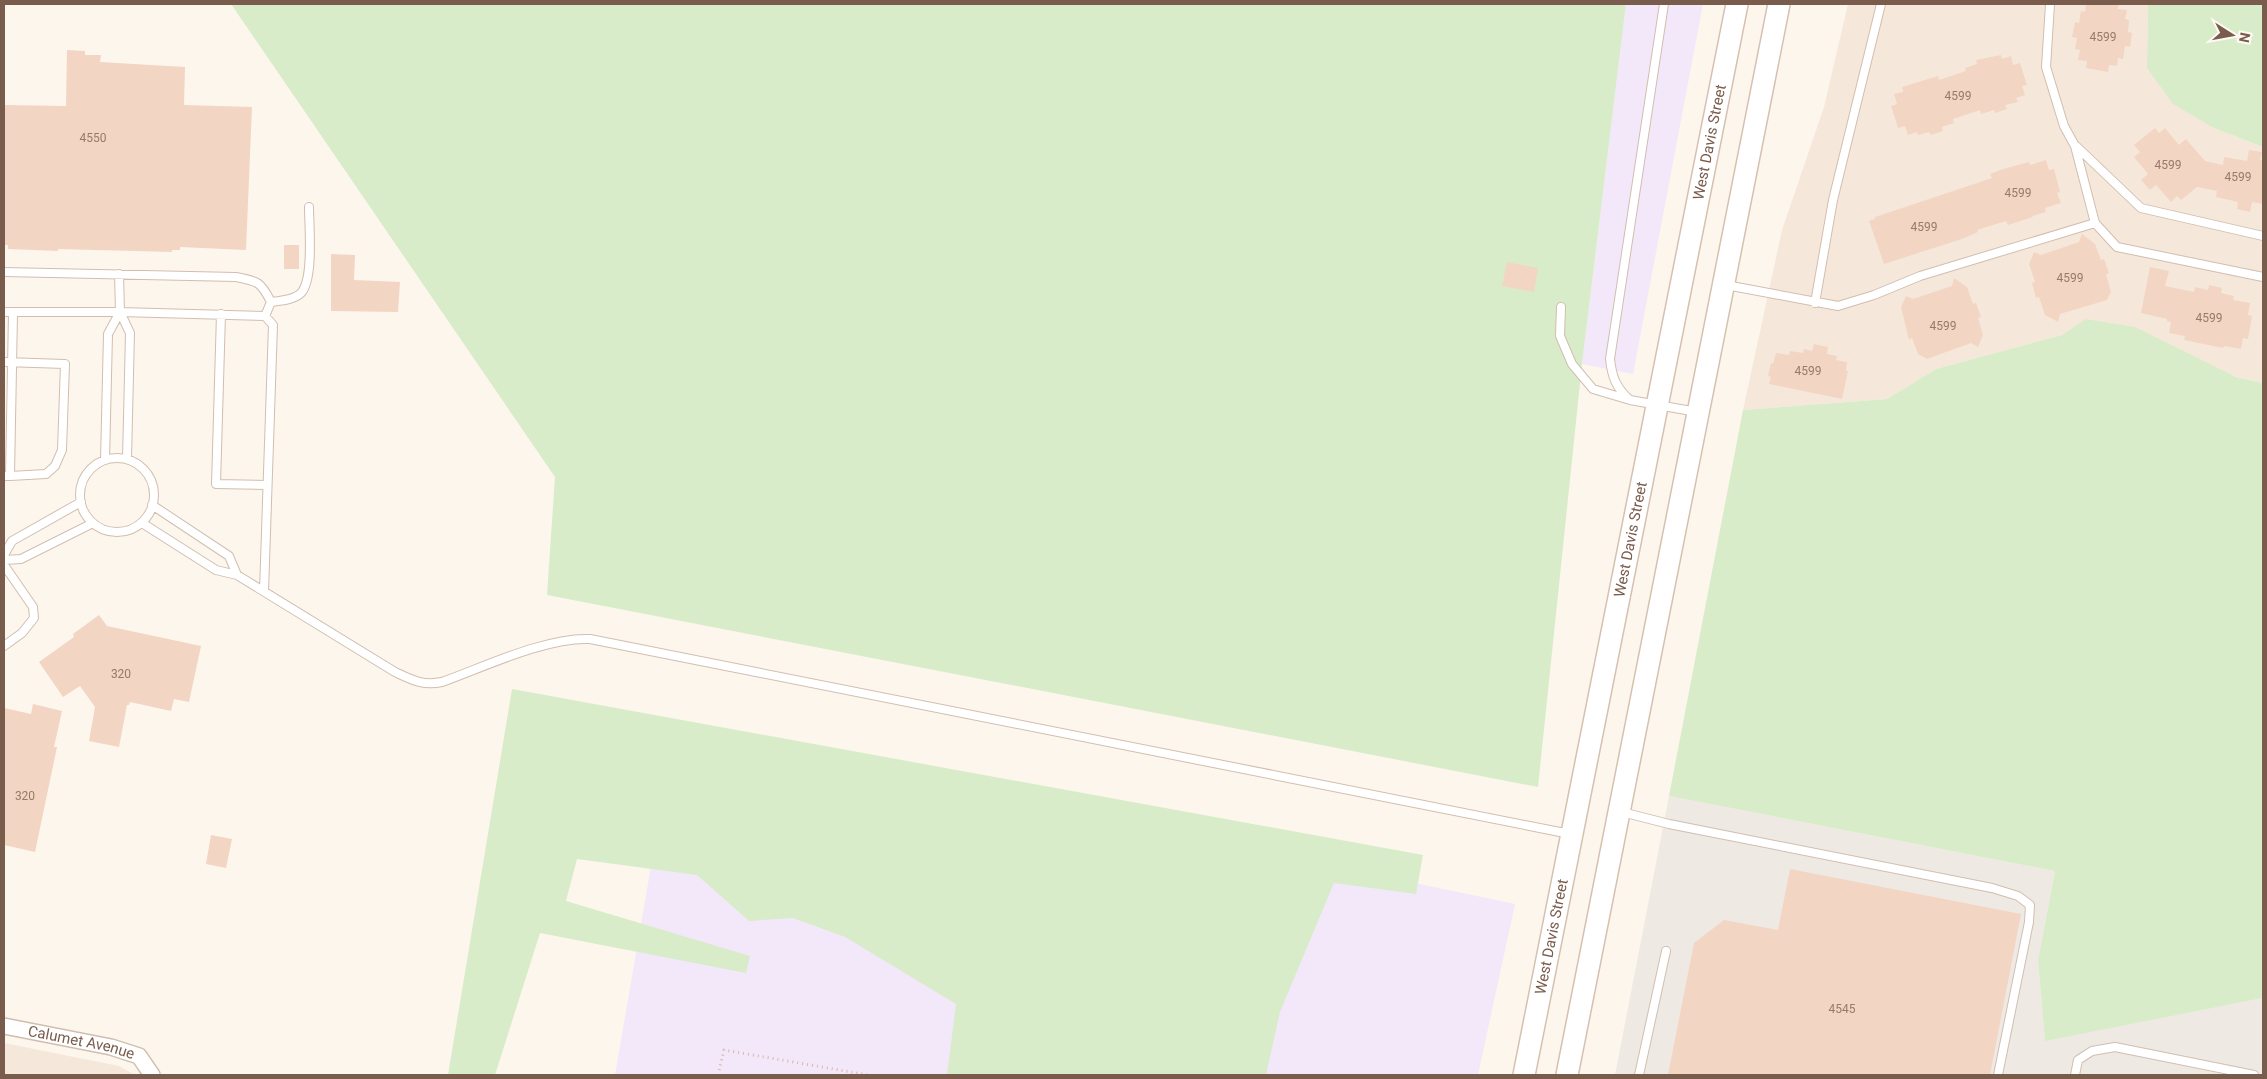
<svg xmlns="http://www.w3.org/2000/svg" width="2267" height="1079" font-family="Roboto,sans-serif">
<rect width="100%" height="100%" fill="#fdf6ec"/>
<path fill="#f5e8da" d="M1848,4H2148L2147,68L2214,128L2263,147V383L2237,377L2087,319L2062,335L1936,369L1887,399L1743,410L1782,230L1824,107Z
M4,1043L119,1066L135,1075H4Z"/>
<path fill="#efe9e4" d="M1669,796L2055,871L2038,960L2045,1040L2263,998V1075H1615Z"/>
<path fill="#f3e8fa" d="M1626,4H1703L1633,374L1582,364Z
M675,727L1515,904L1478,1075H615Z"/>
<path fill="#d8ecc9" d="M231,4H1626L1582,364L1538,787L547,595L555,477Z
M2148,4H2263V147L2214,128L2173,104L2147,68Z
M2086,319L2135,327L2236,377L2263,383V998L2045,1041L2038,960L2055,871L1669,796L1743,410L1887,399L1936,369L2062,335Z
M512,689L1423,855L1416,894L1334,883L1280,1012L1266,1075H947L956,1004L845,937L793,918L749,921L697,875L577,859L566,901L750,956L746,973L540,933L495,1075H448Z"/>
<path fill="#f3d5c3" d="M2086,4H2119L2118,9L2127,10L2125,19L2129,20L2128,32L2132,33L2130,47L2125,46L2123,59L2118,58L2117,66L2109,65L2108,72L2086,68L2087,61L2078,60L2080,50L2075,49L2077,38L2072,37L2075,22L2079,23L2081,11L2085,12Z
M67,50L85,51V55H101L100,62L185,67L184,105L252,107L246,250L180,247V250H172V252L58,249V251L8,249V245H4V105L66,106Z
M2001,55L2002,59L2011,56L2013,65L2020,63L2027,85L2022,86L2025,95L2016,98L2018,102L2005,105L2007,109L1995,113L1994,110L1981,114L1980,110L1953,119L1954,123L1942,127L1943,131L1931,135L1929,132L1918,135L1917,132L1908,135L1905,126L1898,128L1891,106L1897,104L1894,94L1903,92L1902,87L1938,76L1939,80L1966,71L1965,68L1977,64L1976,60Z
M2155,128L2159,133L2165,128L2179,145L2186,139L2205,161L2223,165L2224,157L2247,161L2249,150L2262,152L2260,160L2263,161V204L2252,202L2250,212L2237,209L2238,202L2216,197L2217,191L2197,187L2181,200L2177,196L2171,202L2156,185L2150,190L2141,180L2148,174L2134,157L2140,152L2134,145Z
M2046,160L2049,170L2054,169L2060,192L2057,193L2061,203L2045,208L2046,212L2032,216L2033,217L2008,225L2006,221L1977,230L1978,232L1962,239L1884,264L1869,221L1875,219V217L1992,178L1990,174L2003,169L2029,162L2030,165Z
M2082,234L2095,244L2101,260L2104,259L2109,273L2106,274L2111,292L2107,300L2060,314L2058,322L2045,315L2039,297L2036,298L2032,283L2035,282L2029,264L2034,252L2041,255L2079,242Z
M284,245H299V269H284Z
M331,254L355,255L354,280L400,282L398,312L331,311Z
M1507,262L1538,268L1534,292L1502,286Z
M2150,267L2169,271L2165,286L2194,292L2195,287L2208,290L2209,285L2222,288L2221,293L2234,296L2233,300L2250,303L2248,315L2252,316L2248,339L2243,338L2241,349L2224,346L2223,348L2184,340L2185,336L2169,333L2171,322L2167,321V319L2141,313Z
M1954,278L1967,287L1973,304L1976,303L1981,317L1978,318L1983,335L1978,347L1971,343L1927,359L1918,354L1912,338L1909,340L1901,307L1906,296L1913,299L1952,286Z
M1814,344L1828,347L1827,354L1837,356L1836,360L1847,362L1846,371H1848L1842,399L1769,384L1771,377L1768,376L1771,363L1773,364L1776,353L1789,355L1790,351L1803,353L1804,349L1812,351Z
M99,615L107,626L201,646L189,702L174,699L171,711L130,702L129,705H127L119,747L89,741L95,707L80,686L63,697L39,662L74,637L73,634Z
M33,704L62,711L54,747H57L35,852L4,845V708L31,714Z
M211,835L232,839L226,868L206,864Z
M1790,869L2021,914L1990,1075H1668L1694,943L1724,920L1778,930Z"/>
<g fill="none" stroke-linecap="round" stroke-linejoin="round">
<g stroke="#d1beb0" stroke-width="10">
<path id="service" d="M2076,146L2141,208L2263,236
M2095,223L2117,247L2263,277
M4,272L236,277C258,281 261,282 271,302
M119,274L120,312
M1726,285L1838,306L1874,295L1920,276L2095,223L2075,146L2064,126L2046,67L2050,4
M1815,303L1833,200L1881,4
M1561,307L1560,336L1572,364L1593,389L1630,400L1697,412
M4,312H120L265,316L273,325L264,591
M221,314L216,484L267,485
M265,316L271,302C280,301 294,300 301,293C314,279 309,226 309,207
M4,362L65,364L62,450L55,466L46,474L10,476
M1630,400C1616,388 1612,377 1610,359L1664,4
M80 495a37 37 0 1 1 74 0a37 37 0 1 1-74 0Z
M105,460L108,334L120,312L130,333L127,459
M4,476H10L13,313
M152,505L229,556L237,575
M142,523L216,570L237,575L395,672C412,680 423,686 442,682C484,667 546,637 590,639L1570,834
M4,555L12,541L81,502
M4,560L21,559L93,523
M4,565L33,607L34,618L22,633L4,646
M1622,812L1669,824L1992,888L2018,896L2030,905L2029,922L1998,1075
M1639,1075L1666,951
M2075,1075L2078,1060L2092,1051L2115,1047L2254,1075"/>
</g>
<g stroke="#d1beb0" stroke-width="18">
<g id="minor">
<path id="s1" d="M4,1026L111,1047L139,1056L152,1075"/>
</g>
</g>
<g stroke="#d6c0b0" stroke-width="24">
<g id="secondary">
<path id="s2" d="M1524,1075L1737,4"/>
<path d="M1567,1075L1779,4"/>
</g>
</g>
<path stroke="#d9b8a5" stroke-width="3" stroke-dasharray="1 4" stroke-linecap="butt" d="M718,1075L724,1050L868,1075"/>
<use href="#service" stroke="#fff" stroke-width="8"/>
<use href="#minor" stroke="#fff" stroke-width="15"/>
<use href="#secondary" stroke="#fff" stroke-width="21"/>
</g>
<g text-anchor="middle" dominant-baseline="central" stroke-width="4" stroke-linejoin="round" paint-order="stroke">
<g font-size="12" fill="#987a6a">
<text x="2103" y="37">4599</text>
<text x="1958" y="96">4599</text>
<text x="93" y="138">4550</text>
<text x="2168" y="165">4599</text>
<text x="2238" y="177">4599</text>
<text x="2018" y="193">4599</text>
<text x="1924" y="227">4599</text>
<text x="2070" y="278">4599</text>
<text x="2209" y="318">4599</text>
<text x="1943" y="326">4599</text>
<text x="1808" y="371">4599</text>
<text x="121" y="674">320</text>
<text x="25" y="796">320</text>
<text x="1842" y="1009">4545</text>
</g>
<g font-size="15" fill="#7a5c4d" stroke="#fffaf3">
<text stroke="none"><textPath href="#s2" startOffset="951">West Davis Street</textPath></text>
<text stroke="none"><textPath href="#s2" startOffset="546">West Davis Street</textPath></text>
<text stroke="none"><textPath href="#s2" startOffset="141">West Davis Street</textPath></text>
<text stroke="none"><textPath href="#s1" startOffset="79">Calumet Avenue</textPath></text>
</g>
</g>
<rect width="2267" height="1079" fill="none" stroke="#7a5c4d" stroke-width="10"/>
<g transform="translate(2232 35) rotate(101)" stroke="#fffaf3" stroke-width="4" paint-order="stroke">
<path d="M0-4L9 19L0 12L-9 19Z" fill="#7a5c4d"/>
<text y="-8" font-size="14" font-weight="bold" text-anchor="middle" fill="#7a5c4d">N</text>
</g>
</svg>
